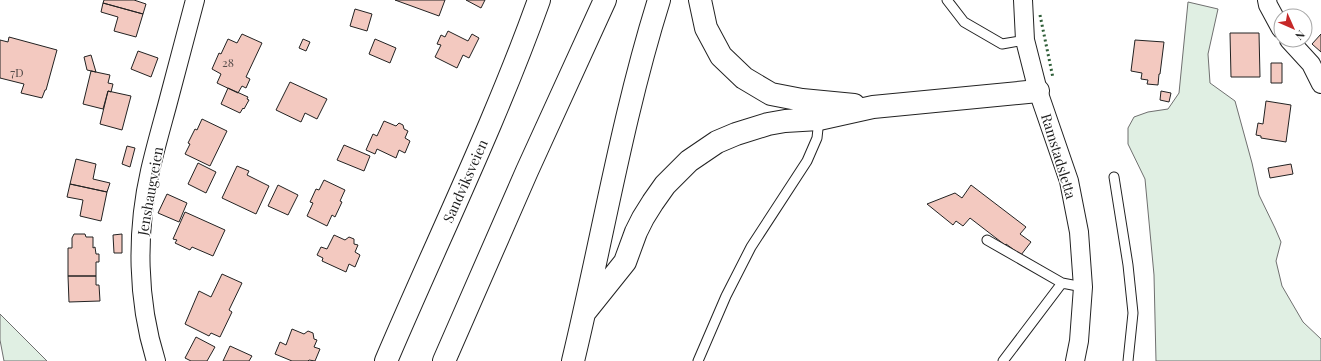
<svg xmlns="http://www.w3.org/2000/svg" width="1321" height="361" font-family="'Playfair Display',serif">
<rect width="100%" height="100%" fill="#fff"/>
<path fill="#e0efe3" stroke="#6f6f6f" d="M1188,2L1218,9L1208,54L1210,83L1235,101L1252,163L1259,195L1275,228L1281,242L1276,261L1282,286L1303,322L1321,339V361H1156L1154,275L1145,179L1128,144V128L1134,117L1148,112L1168,109L1179,93Z
M0,314L47,361H4L0,340Z"/>
<path fill="#f3c9c0" stroke="#222" d="M104,0H134L146,4L143,14L103,3Z
M395,0H445L439,16Z
M466,0H485L481,8Z
M103,3L143,14L136,37L114,31L118,17L101,12Z
M355,9L372,14L367,31L350,26Z
M448,31L468,41L472,34L479,38L469,58L463,55L457,68L435,57L441,45L437,44L441,35L445,37Z
M1230,33H1259L1260,77H1231Z
M242,34L262,43L246,77L250,79L246,88L242,86L238,93L217,83L221,74L212,69L219,53L221,54L228,39L237,43Z
M1321,34V52L1312,44Z
M9,37L57,50L46,90H45L42,98L21,93L24,84L0,78V40L8,42Z
M303,39L310,42L306,51L299,48Z
M375,39L396,48L390,63L369,54Z
M1135,40L1164,42L1160,74H1159L1158,85L1147,84L1148,80L1141,79L1142,73L1131,71Z
M138,51L158,58L151,77L131,69Z
M91,55L96,72L87,70L84,57Z
M1271,63H1282V83H1271Z
M91,71L110,75L108,83L113,84L111,92L108,91L103,109L83,104Z
M290,82L327,99L317,119L305,113L301,122L276,110Z
M228,88L248,97L247,99L249,100L244,109L243,108L240,113L221,104Z
M108,91L131,96L122,130L100,124Z
M1161,91L1171,93L1169,102L1160,100Z
M1266,101L1291,105L1286,142L1261,138V136L1256,135L1258,123L1263,124Z
M202,119L227,131L210,166L185,154L190,144L188,143L195,129L197,130Z
M384,121L396,126L399,123L403,125L404,129L408,131L405,138L410,141L405,153L399,150L396,158L377,149L375,154L366,150L373,134L377,136Z
M344,145L370,156L364,171L337,160Z
M127,146L135,148L130,167L122,164Z
M76,159L96,164L93,179L110,183L107,192L70,184Z
M198,163L216,172L206,193L188,184Z
M1291,164L1293,174L1270,178L1268,168Z
M237,166L249,171L247,175L269,186L256,214L222,198Z
M324,180L345,190L340,201L342,202L335,217L332,215L327,226L307,216L313,203L310,202L316,189L319,190Z
M70,184L107,192L101,221L80,216L83,200L67,197Z
M278,185L298,195L288,215L268,206Z
M971,185L1026,227L1020,234L1031,242L1021,255L1006,244L1005,245L970,218L963,226L956,221L953,225L927,204L955,193L962,198Z
M167,194L187,203L179,222L158,213Z
M185,212L225,230L213,256L192,247L190,250L175,243L177,240L173,239Z
M74,234H85L86,237H93V248L95,247L96,254H99V262H96V276H68V248H72V238Z
M122,234V253H114L113,235Z
M334,235L345,240L349,237L354,239V244L358,245L355,252L360,255L355,267L349,264L346,272L322,261L323,258L317,255L321,247L327,249Z
M222,274L242,283L229,310L232,312L220,337L211,333L209,336L185,324L199,291L211,297Z
M68,276H96V285H99L100,301L69,302Z
M292,329L304,334L308,331L313,333L314,339L317,340L314,347L320,349L315,361L309,360L308,361H292L275,354L280,342L286,345Z
M196,337L215,347L207,361H191L185,358Z
M230,346L252,356L249,361H223Z"/>
<g fill="none" stroke-linecap="round" stroke-linejoin="round">
<g stroke="#222" stroke-width="11">
<path id="lane" d="M947,0L964,22L1002,44L1025,40
M1114,177L1128,265L1133,313L1128,361
M987,240L1062,283L1083,287
M698,361L726,296L751,247L807,161L817,138L819,119
M1003,361L1062,283"/>
</g>
<g stroke="#222" stroke-width="20">
<path id="street" d="M1023,0L1025,40L1038,91L1069,181L1079,232L1083,287L1079,341L1075,361
M1267,0L1268,5L1281,29
M1289,40L1311,64L1321,84
M156,361C137,301 136,232 150,171C155,149 161,128 167,106C176,71 186,35 195,0"/>
</g>
<g stroke="#222" stroke-width="24">
<path id="secondary" d="M386,361C437,241 495,123 539,0"/>
</g>
<g stroke="#222" stroke-width="24">
<path id="highway" d="M700,0L706,28L721,56L744,78L771,94L802,100L854,105
M585,312L625,262L636,232L643,218L653,202L665,185L689,161L717,142L736,134L768,124L785,121L819,119L873,107L1038,91
M444,361L527,171L605,0
M573,361C602,241 622,118 659,0"/>
</g>
<use href="#lane" stroke="#fff" stroke-width="9"/>
<use href="#street" stroke="#fff" stroke-width="18"/>
<use href="#secondary" stroke="#fff" stroke-width="22"/>
<use href="#highway" stroke="#fff" stroke-width="22"/>
<path stroke="#2f5e38" stroke-width="3" stroke-dasharray="2 3" stroke-linecap="butt" d="M1040,15L1053,78"/>
</g>
<g text-anchor="middle" dominant-baseline="central" stroke-width="3" stroke-linejoin="round" paint-order="stroke">
<g font-size="12" fill="#564c4a">
<text x="228" y="62">28</text>
<text x="17" y="72">7D</text>
</g>
<g font-size="14" fill="#222" stroke="#fff">
<text transform="translate(1059 156) rotate(73)">Ramstadsletta</text>
<text transform="translate(465 181) rotate(-66)">Sandviksveien</text>
<text transform="translate(150 191) rotate(-80)">Jenshaugveien</text>
</g>
</g>
<g transform="translate(1293 28) rotate(135)"><circle r="19" fill="#ffffff" stroke="#a7a7a7"/>
<path d="M0-3L7 15L0 10L-7 15Z" fill="#c62828"/>
<text y="-6" font-size="11" font-weight="bold" text-anchor="middle" fill="#222222">N</text>
</g>
</svg>
